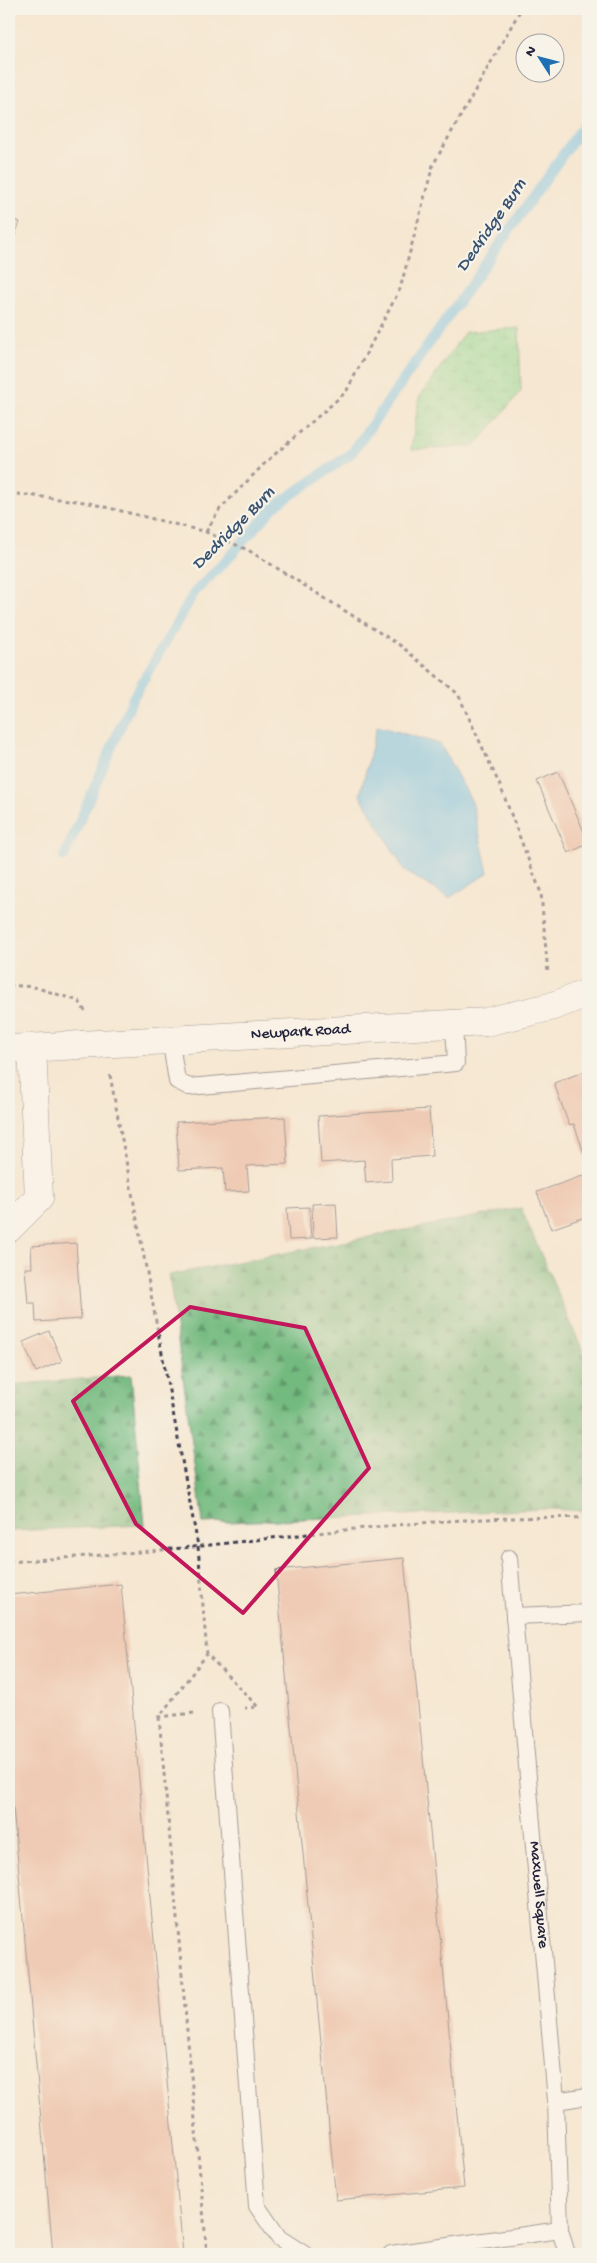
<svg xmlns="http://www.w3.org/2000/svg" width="597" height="2263" font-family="'Gochi Hand',sans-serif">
<defs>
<pattern id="forest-firs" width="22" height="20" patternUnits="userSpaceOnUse" patternTransform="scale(1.25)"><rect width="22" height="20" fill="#73ba7f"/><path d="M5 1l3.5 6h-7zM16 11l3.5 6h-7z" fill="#5e9769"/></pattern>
<pattern id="wetland-marsh" width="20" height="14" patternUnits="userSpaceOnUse" patternTransform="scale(1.25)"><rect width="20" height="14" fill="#8fda96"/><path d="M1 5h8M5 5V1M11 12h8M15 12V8" fill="none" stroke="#7bbb82"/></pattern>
</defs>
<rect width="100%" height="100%" fill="#f7f3e8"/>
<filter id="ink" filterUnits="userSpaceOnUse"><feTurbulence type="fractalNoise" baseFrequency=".02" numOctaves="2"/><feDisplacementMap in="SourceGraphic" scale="10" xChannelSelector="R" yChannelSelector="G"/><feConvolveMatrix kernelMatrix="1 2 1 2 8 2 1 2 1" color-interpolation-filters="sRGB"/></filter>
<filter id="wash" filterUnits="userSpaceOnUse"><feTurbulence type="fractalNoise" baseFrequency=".0096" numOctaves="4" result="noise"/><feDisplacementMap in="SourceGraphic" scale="20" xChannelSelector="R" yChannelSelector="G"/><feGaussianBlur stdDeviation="1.12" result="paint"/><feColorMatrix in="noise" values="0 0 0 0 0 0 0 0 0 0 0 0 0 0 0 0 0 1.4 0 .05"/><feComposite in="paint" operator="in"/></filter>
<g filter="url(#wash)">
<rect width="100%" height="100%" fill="#f5e7d2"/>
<path fill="url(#forest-firs)" stroke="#4a6e5d" d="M521,1208L588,1363V1511L550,1509L203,1523L169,1275Z
M131,1375L145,1525L9,1531V1385Z"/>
<path fill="url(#wetland-marsh)" stroke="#587e68" d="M519,328L521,391L475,446L411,450L419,398L465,332Z"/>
<path fill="#70c2ec" stroke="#497294" d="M377,726L440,744L472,802L488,873L449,898L405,871L360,795Z"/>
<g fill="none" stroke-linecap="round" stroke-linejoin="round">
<path stroke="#70c2ec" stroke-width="10" d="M64,857L133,698L194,593L232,554L275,506L351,454L588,119"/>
</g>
<g id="blocks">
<path fill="#e7a992" d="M9,218L20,222L9,251Z
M558,772L588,841V844L568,853L537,781Z
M588,1070V1165L574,1124L569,1125L554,1083Z
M429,1109L432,1156L391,1159L392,1181L366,1183L364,1160L321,1163L318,1116Z
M285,1117L288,1164L247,1166L249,1191L225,1192L223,1168L179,1170L176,1122Z
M588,1174V1216L551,1229L537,1192Z
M336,1203L338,1237L313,1238L312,1204Z
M309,1207L311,1239L289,1240L287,1208Z
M76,1243L81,1319L36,1322L35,1303H28L25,1268H32L31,1246Z
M9,1318L13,1350H9Z
M49,1331L62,1361L36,1372L23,1342Z
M404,1558L464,2188L336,2200L276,1570Z
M121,1584L183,2254H53L9,1762V1595Z"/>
</g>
</g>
<g filter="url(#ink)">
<use href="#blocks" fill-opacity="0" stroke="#424052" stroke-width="1"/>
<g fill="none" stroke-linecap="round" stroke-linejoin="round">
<g stroke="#424052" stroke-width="18">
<g id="service">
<path d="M170,1038L177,1081L189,1087L456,1063L454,1024"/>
<path id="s1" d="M509,1558L556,2101L560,2230L567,2254"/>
<path d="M514,1616L588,1613"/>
<path d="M220,1711L257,2206L279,2238L304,2254"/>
<path d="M556,2101L588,2096"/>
<path d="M391,2254L560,2230"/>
</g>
</g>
<g stroke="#424052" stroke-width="29">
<g id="minor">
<path id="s2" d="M9,1049L486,1022L550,1007L588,993"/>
<path d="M9,1228L39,1198L32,1047"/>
</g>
</g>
<path stroke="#424052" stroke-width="3" stroke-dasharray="4 4" stroke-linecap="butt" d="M9,493L85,502L206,532L248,550L401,646L458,694L501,788L541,893L548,974
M206,532L220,509L266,462L346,392L400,289L433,165L521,9
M9,985L34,987L79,1001L86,1013
M110,1075L198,1546L207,1654L258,1707L245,1708
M9,1562C73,1557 137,1553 201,1546C329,1532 459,1514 588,1518
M194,1713L159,1717L207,1654
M159,1717L207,2254"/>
<use href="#service" stroke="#fff" stroke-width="16"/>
<use href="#minor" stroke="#fff" stroke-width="28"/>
</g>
</g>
<path d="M0 0H597V2263H0ZM190,1307L305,1328L369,1468L243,1613L136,1524L73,1401Z" fill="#f5e7d2" fill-opacity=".55" fill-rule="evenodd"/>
<path fill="none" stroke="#c2185b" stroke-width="4" stroke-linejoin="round" d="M190,1307L305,1328L369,1468L243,1613L136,1524L73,1401Z"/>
<g text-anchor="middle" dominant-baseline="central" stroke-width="4.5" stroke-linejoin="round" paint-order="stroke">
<g font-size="16" fill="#22223b" stroke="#f7f3e8">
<text stroke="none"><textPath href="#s2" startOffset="292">Newpark Road</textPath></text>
<text stroke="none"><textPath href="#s1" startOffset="338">Maxwell Square</textPath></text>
</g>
<g font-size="18" font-style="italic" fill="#395270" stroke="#f7f3e8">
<text transform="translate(492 226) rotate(-55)">Dedridge Burn</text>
<text transform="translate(234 529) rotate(-45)">Dedridge Burn</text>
</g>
</g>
<rect width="597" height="2263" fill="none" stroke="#f7f3e8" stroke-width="30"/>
<g transform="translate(540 58) rotate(306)"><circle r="24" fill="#f7f3e8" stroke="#a29fa3"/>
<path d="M0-4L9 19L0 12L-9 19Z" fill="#1f6fb2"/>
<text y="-8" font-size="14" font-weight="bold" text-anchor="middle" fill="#22223b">N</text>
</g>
</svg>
